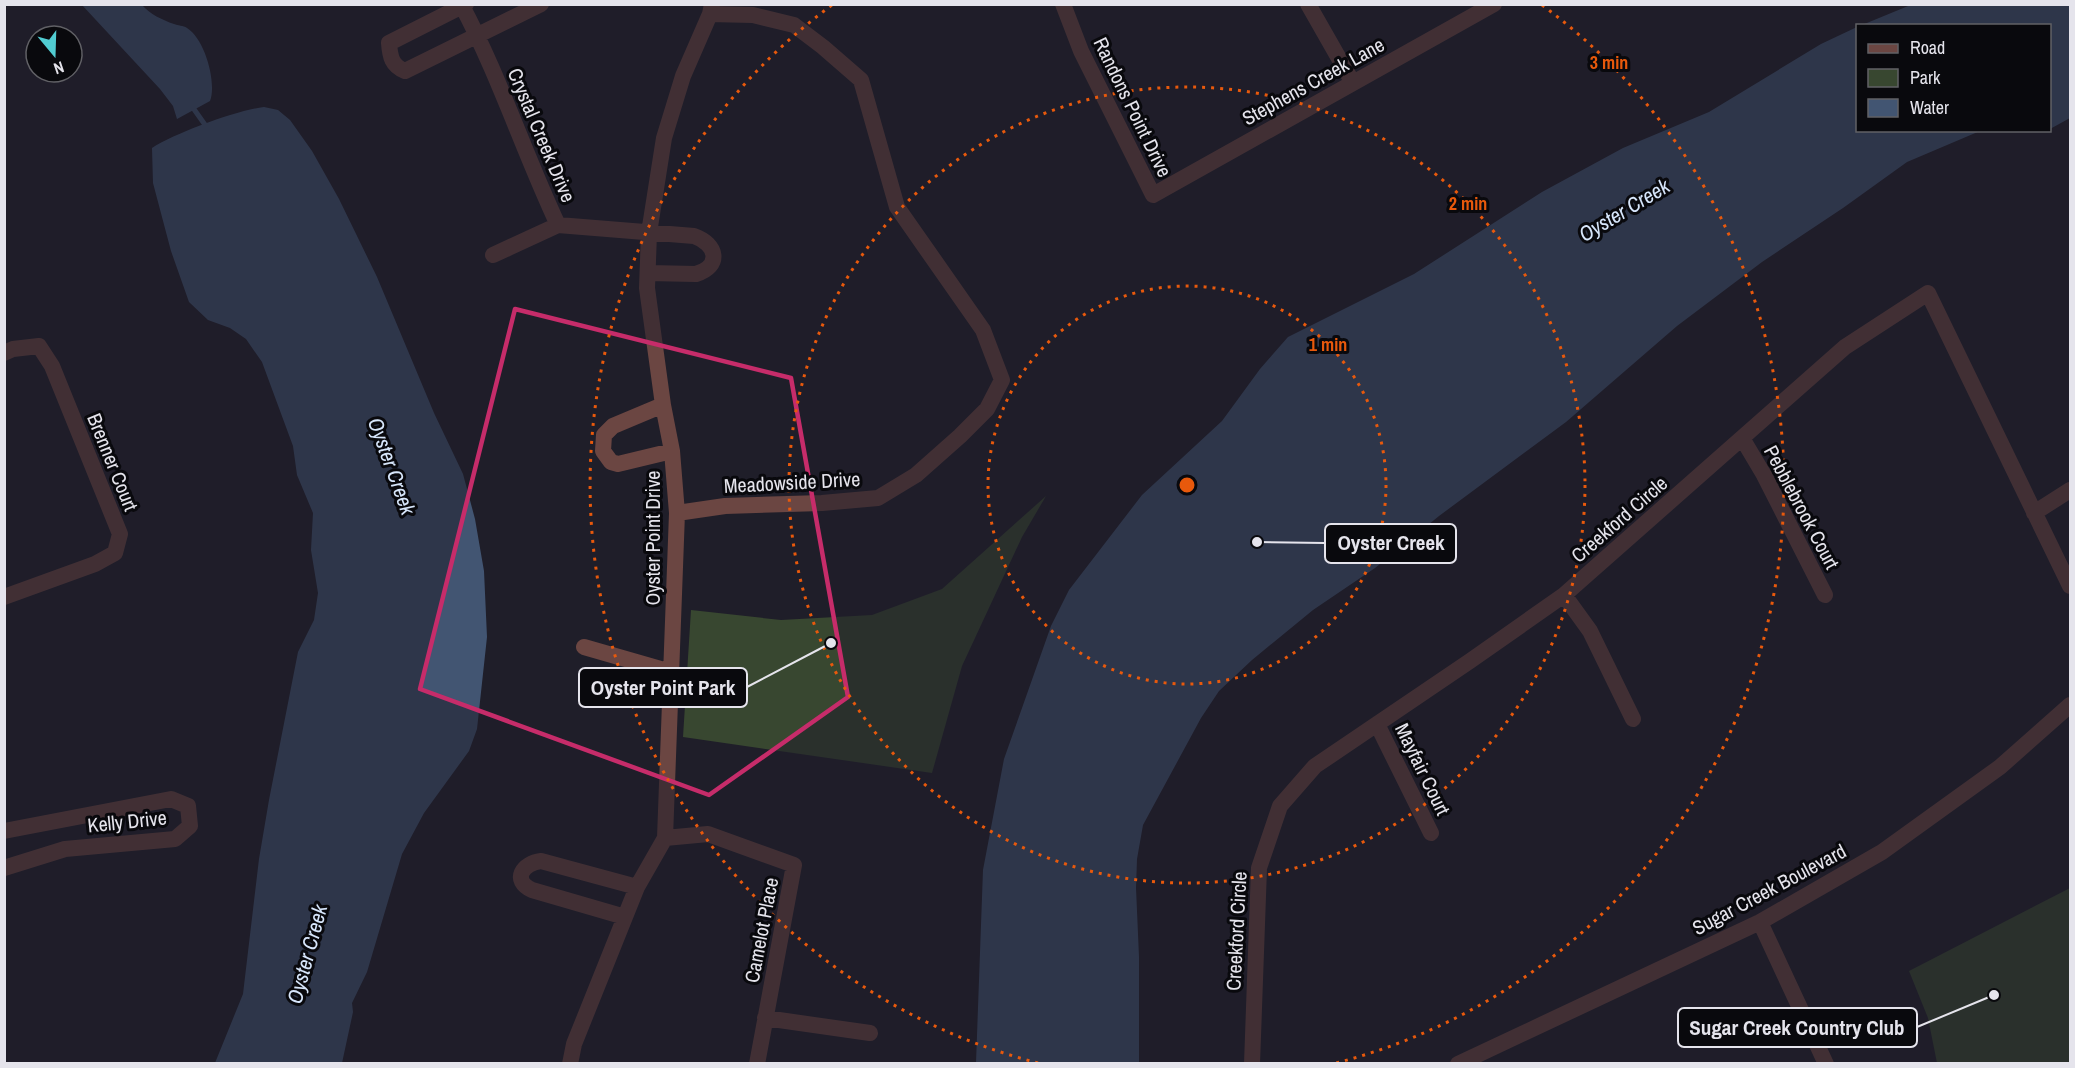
<svg xmlns="http://www.w3.org/2000/svg" width="2075" height="1068" font-family="'Archivo Narrow',sans-serif">
<rect width="100%" height="100%" fill="#1f1e29"/>
<path fill="#384730" d="M1046,496L1022,537L962,666L932,773L683,737L691,610L781,620L872,615L942,589Z
M2070,888V1063H1937L1928,1018L1909,971Z"/>
<path fill="#425572" d="M1913,4L2070,5V118L2050,129V26L1862,25Z
M82,5H142C150,14 162,20 174,24C178,26 183,25 187,28C205,39 217,83 210,101L177,119L173,106L160,89Z
M1857,27L1858,130L1980,131L1907,162L1843,208L1762,262L1677,326L1566,422L1439,516L1375,568L1313,610L1252,660L1219,691L1201,718L1143,825L1137,859L1136,888L1139,957V1063H976L983,870L1004,759L1051,626L1069,590L1142,495L1222,421L1260,369L1288,337L1414,274L1542,192L1623,148L1709,112L1821,44Z
M264,107L278,110L290,120L312,151L339,199L377,277L434,413L463,474L475,519L484,571L487,637L477,729L469,751L424,813L402,854L367,972L352,1003L353,1012L342,1063H215L243,994L259,859L269,800L298,652L314,620L318,593L311,550L313,513L297,475L293,446L262,362L246,339L230,328L208,320L189,302L171,251L153,183L152,148C175,133 237,110 264,107Z"/>
<g fill="none" stroke-linecap="round" stroke-linejoin="round">
<path stroke="#425572" stroke-width="5" d="M191,105L208,129"/>
<path stroke="#6b4642" stroke-width="16" d="M461,4C499,75 524,153 558,225
M466,4L389,43C390,57 392,66 405,71L541,4
M1063,4L1081,51L1153,195L1494,4
M1308,4L1353,83
M493,255L558,225L694,236C717,244 722,266 696,274L648,273
M4,353L13,349L39,346L52,366L120,534L115,553L95,564L4,597
M663,405L613,426L604,435L603,451L611,462L618,464L672,451
M1742,438L1764,475L1825,595
M677,513L725,506L822,503L878,498L916,475L960,436L987,409L1002,380L983,330L897,207L861,80L823,47L794,25L753,15L710,14
M2034,513L2070,490
M1564,595L1590,631L1633,719
M584,647L671,672
M1377,724L1431,833
M4,831L171,799L188,806L190,826L175,839L65,849L4,868
M665,838L708,834L794,865L757,1064
M625,917L532,890C511,880 523,863 541,861L637,887
M1760,922L1826,1064
M765,1018L870,1033
M570,1064L574,1044L637,887L665,838L677,513L672,451L663,405L647,288L649,233L664,138L683,76L710,14L712,4
M1252,1064L1259,868L1280,806L1315,766L1470,661L1564,595L1845,347L1928,293L2070,586
M1458,1064L1760,922L1882,852L2000,767L2070,705"/>
</g>
<path d="M0 0H2075V1068H0ZM515,309L791,378L848,697L709,795L420,689Z" fill="#1f1e29" fill-opacity=".55" fill-rule="evenodd"/>
<path fill="none" stroke="#c62c6a" stroke-width="4.5" stroke-linejoin="round" d="M515,309L791,378L848,697L709,795L420,689Z"/>
<g fill="none" stroke="#e8590c" stroke-width="3" stroke-dasharray="3 6">
<circle cx="1187" cy="485" r="199"/>
<circle cx="1187" cy="485" r="398"/>
<path d="M1038 1063A597 597 0 0 1 832 5M1542 5A597 597 0 0 1 1336 1063"/>
</g>
<g text-anchor="middle" dominant-baseline="central" stroke-width="6" stroke-linejoin="round" paint-order="stroke">
<g font-size="20" fill="#e5e4ec" stroke="#09090d">
<text transform="translate(1313 81) rotate(-29)">Stephens Creek Lane</text>
<text transform="translate(1133 107) rotate(64)">Randons Point Drive</text>
<text transform="translate(542 135) rotate(67)">Crystal Creek Drive</text>
<text transform="translate(113 462) rotate(68)">Brenner Court</text>
<text transform="translate(792 482) rotate(-3)">Meadowside Drive</text>
<text transform="translate(1802 507) rotate(62)">Pebblebrook Court</text>
<text transform="translate(1619 519) rotate(-41)">Creekford Circle</text>
<text transform="translate(652 538) rotate(-90)">Oyster Point Drive</text>
<text transform="translate(1423 769) rotate(64)">Mayfair Court</text>
<text transform="translate(127 821) rotate(-6)">Kelly Drive</text>
<text transform="translate(1769 889) rotate(-28)">Sugar Creek Boulevard</text>
<text transform="translate(761 930) rotate(-79)">Camelot Place</text>
<text transform="translate(1236 931) rotate(-87)">Creekford Circle</text>
</g>
<g font-size="21" font-style="italic" fill="#d7e6fb" stroke="#09090d">
<text transform="translate(1624 210) rotate(-31)">Oyster Creek</text>
<text transform="translate(392 466) rotate(70)">Oyster Creek</text>
<text transform="translate(307 954) rotate(-75)">Oyster Creek</text>
</g>
</g>
<circle cx="1187" cy="485" r="9" fill="#e8590c" stroke="#09090d" stroke-width="3"/>
<g font-size="18" text-anchor="middle" font-weight="bold" fill="#e8590c" stroke="#09090d" stroke-width="6" stroke-linejoin="round" paint-order="stroke">
<text x="1609" y="69">3 min</text>
<text x="1468" y="210">2 min</text>
<text x="1328" y="351">1 min</text>
</g>
<path fill="none" stroke="#e5e4ec" stroke-width="2" d="M1257 542L1325 543M831 643L747 687M1994 995L1917 1027"/>
<g fill="#e5e4ec" stroke="#09090d" stroke-width="2">
<circle cx="1257" cy="542" r="6"/>
<circle cx="831" cy="643" r="6"/>
<circle cx="1994" cy="995" r="6"/>
</g>
<g fill="#09090d" stroke="#e5e4ec" stroke-width="2">
<rect x="1325" y="524" width="131" height="39" rx="6"/>
<rect x="579" y="668" width="168" height="39" rx="6"/>
<rect x="1678" y="1008" width="239" height="39" rx="6"/>
</g>
<g font-size="21" text-anchor="middle" font-weight="bold" fill="#e5e4ec">
<text x="1391" y="550">Oyster Creek</text>
<text x="663" y="695">Oyster Point Park</text>
<text x="1797" y="1035">Sugar Creek Country Club</text>
</g>
<rect width="2075" height="1068" fill="none" stroke="#e5e4ec" stroke-width="12"/>
<rect x="1856" y="24" width="195" height="108" fill="#09090d" stroke="#616166" stroke-width="1.5"/>
<rect x="1868" y="44" width="30" height="9" fill="#6b4642" stroke="#616166" stroke-width="1.5"/>
<text x="1910" y="54" font-size="18" fill="#e5e4ec">Road</text>
<rect x="1868" y="69" width="30" height="18" fill="#384730" stroke="#616166" stroke-width="1.5"/>
<text x="1910" y="84" font-size="18" fill="#e5e4ec">Park</text>
<rect x="1868" y="99" width="30" height="18" fill="#425572" stroke="#616166" stroke-width="1.5"/>
<text x="1910" y="114" font-size="18" fill="#e5e4ec">Water</text>
<g transform="translate(54 54) rotate(161)"><circle r="28" fill="#09090d" stroke="#616166" stroke-width="1.5"/>
<path d="M0-4.5L10 22L0 15L-10 22Z" fill="#51ccd2"/>
<text y="-9" font-size="16" font-weight="bold" text-anchor="middle" fill="#e5e4ec">N</text>
</g>
</svg>
